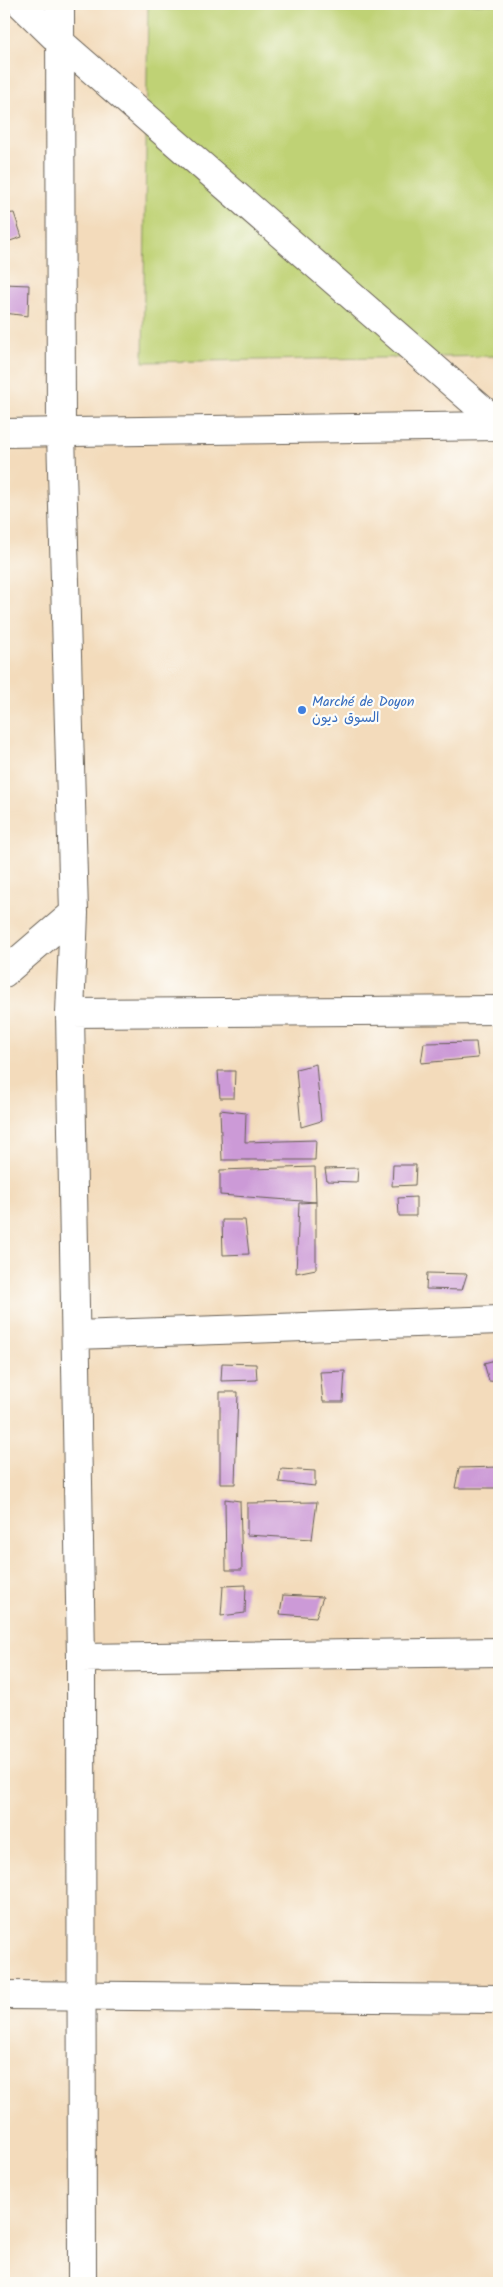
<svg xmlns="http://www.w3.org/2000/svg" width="503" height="2287" font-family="Kalam,'Playpen Sans Arabic',sans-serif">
<rect width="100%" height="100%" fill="#fdfcf7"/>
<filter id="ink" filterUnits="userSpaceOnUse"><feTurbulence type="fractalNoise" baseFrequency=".02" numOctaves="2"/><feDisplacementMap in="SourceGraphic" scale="10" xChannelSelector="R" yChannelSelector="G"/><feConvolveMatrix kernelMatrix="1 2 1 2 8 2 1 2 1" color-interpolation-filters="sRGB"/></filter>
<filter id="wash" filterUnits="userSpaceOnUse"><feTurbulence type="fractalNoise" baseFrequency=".0096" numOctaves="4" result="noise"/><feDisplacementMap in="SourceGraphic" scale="20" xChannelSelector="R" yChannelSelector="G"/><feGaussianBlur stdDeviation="1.12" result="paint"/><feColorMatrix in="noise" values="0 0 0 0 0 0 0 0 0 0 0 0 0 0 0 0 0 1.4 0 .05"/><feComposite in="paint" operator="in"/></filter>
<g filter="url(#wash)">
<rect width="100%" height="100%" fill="#f3dbbb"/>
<path fill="#bfd275" stroke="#6e7748" d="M148,4H499V356L143,362Z"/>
<g id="blocks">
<path fill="#cc9ad7" d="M14,213L22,237L4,243V214Z
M4,284L29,285L28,316L4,313Z
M476,1042L478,1058L421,1063L424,1043Z
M316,1064L321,1121L301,1127L296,1069Z
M218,1071H235L234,1098H220Z
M220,1110L246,1113L245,1142L316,1140L315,1160H222Z
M393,1165H416L415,1185L392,1186Z
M315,1167L316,1202L220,1195V1170Z
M358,1168L357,1182L327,1181L325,1169Z
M416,1197V1216H399L398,1198Z
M316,1202V1269L296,1273L299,1203Z
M222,1220H245L249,1254L223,1255Z
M427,1273L467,1274L462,1290L426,1289Z
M499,1359V1382L489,1381L484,1363Z
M222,1363L256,1364L257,1380L221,1381Z
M345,1371L343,1402H323L320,1372Z
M220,1392H238L235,1484H220Z
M499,1467V1488H455L459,1468Z
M281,1469L315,1471V1486L279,1482Z
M225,1499L240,1501L242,1570H226Z
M317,1502L312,1539L247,1535V1503Z
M246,1585L245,1613L221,1616L223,1586Z
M283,1595L323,1597L316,1617L280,1614Z"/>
</g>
</g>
<g filter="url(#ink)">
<use href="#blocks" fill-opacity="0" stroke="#675f54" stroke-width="1"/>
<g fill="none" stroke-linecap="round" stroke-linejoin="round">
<g stroke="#675f54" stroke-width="30">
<path id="minor" d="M21,4L60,42L499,424
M60,4L61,433L74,913L70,1013L81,1658L82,2283
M4,973L74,913
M70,1013L499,1010
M76,1335L499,1320
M81,1658L499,1652"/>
</g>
<g stroke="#675f54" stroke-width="30">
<path id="tertiary" d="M4,433L499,426"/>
</g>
<g stroke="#675f54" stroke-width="30">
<path id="secondary" d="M4,1995L499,1999"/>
</g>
<use href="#minor" stroke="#fff" stroke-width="28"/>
<use href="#tertiary" stroke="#fff" stroke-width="28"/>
<use href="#secondary" stroke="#fff" stroke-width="28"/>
</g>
</g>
<circle fill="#3f7fe0" stroke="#fdfcf7" stroke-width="2" cx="302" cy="710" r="5"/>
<g text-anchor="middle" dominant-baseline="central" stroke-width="4.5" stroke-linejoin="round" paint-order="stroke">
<g font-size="14" fill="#366cbe" stroke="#fdfcf7" text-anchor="start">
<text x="312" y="702">Marché de Doyon<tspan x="312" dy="16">السوق ديون</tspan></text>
</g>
</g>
<rect width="503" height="2287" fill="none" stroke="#fdfcf7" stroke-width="20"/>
</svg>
